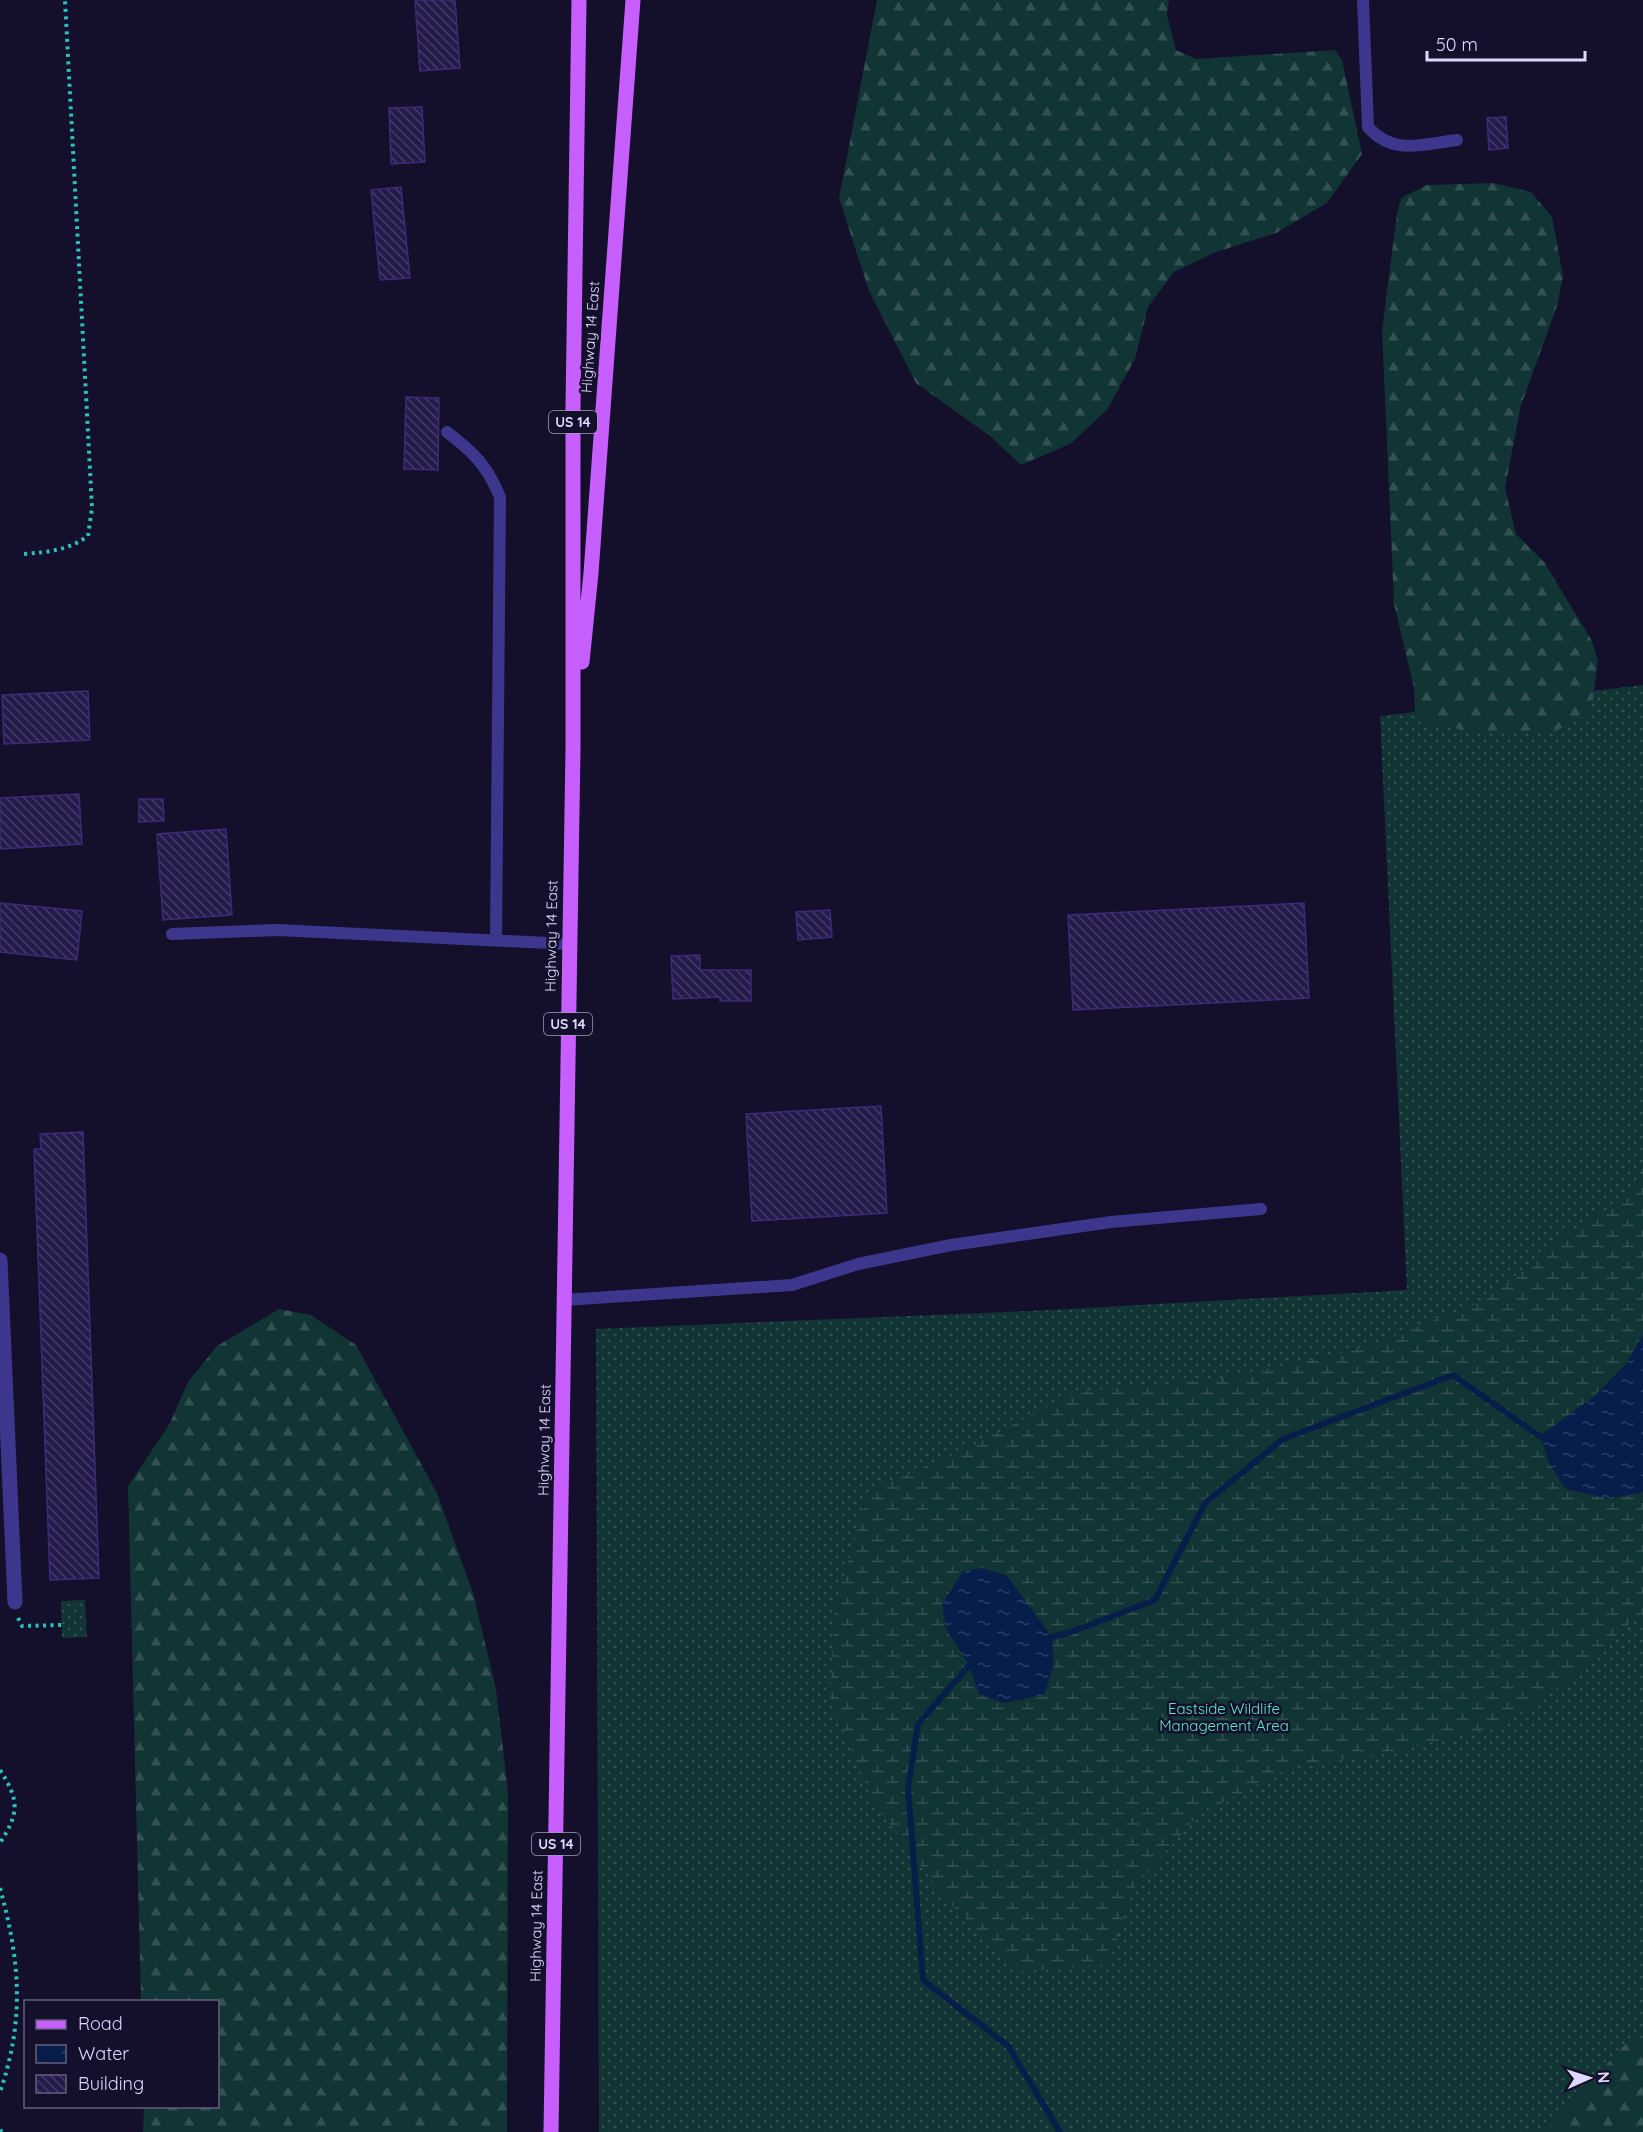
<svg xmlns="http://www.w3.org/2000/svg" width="1643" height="2132" font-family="Quicksand,sans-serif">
<defs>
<pattern id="grass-dots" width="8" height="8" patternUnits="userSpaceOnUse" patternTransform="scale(1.5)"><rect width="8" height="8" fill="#113434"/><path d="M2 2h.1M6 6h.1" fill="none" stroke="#335152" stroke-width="1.8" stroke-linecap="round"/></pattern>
<pattern id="forest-firs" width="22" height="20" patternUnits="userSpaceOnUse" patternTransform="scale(1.5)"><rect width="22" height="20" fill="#113434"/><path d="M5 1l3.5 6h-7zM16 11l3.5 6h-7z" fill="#335152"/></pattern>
<pattern id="wetland-marsh" width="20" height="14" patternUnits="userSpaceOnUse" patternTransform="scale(1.5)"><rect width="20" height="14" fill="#113434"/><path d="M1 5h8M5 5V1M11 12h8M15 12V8" fill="none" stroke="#335152"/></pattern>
<pattern id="water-ripples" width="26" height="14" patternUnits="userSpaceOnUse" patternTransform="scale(1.5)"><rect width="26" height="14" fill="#071e4a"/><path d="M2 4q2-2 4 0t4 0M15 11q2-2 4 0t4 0" fill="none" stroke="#2b3e65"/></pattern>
<pattern id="building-back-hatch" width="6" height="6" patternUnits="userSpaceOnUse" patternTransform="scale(1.5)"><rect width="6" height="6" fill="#251a4c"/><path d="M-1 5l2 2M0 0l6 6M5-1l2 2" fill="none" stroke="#443b67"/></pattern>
</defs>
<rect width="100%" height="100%" fill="#140f2a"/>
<path fill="url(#grass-dots)" d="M1643,685V2132H599L596,1329L1051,1310L1407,1290L1380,716Z
M85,1600L87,1637L62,1638L61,1601Z"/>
<path fill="url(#forest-firs)" d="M877,0H1169L1167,15L1176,50L1196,59L1335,50L1342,60L1362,154L1327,203L1276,233L1216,252L1174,272L1148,307L1135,359L1107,410L1070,444L1021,465L990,436L916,383L869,291L839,198Z
M1493,183L1531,192L1552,217L1563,276L1557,306L1521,405L1505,488L1516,534L1544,562L1591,639L1598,660L1591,712L1552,733H1487L1432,725L1415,712L1414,688L1394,604L1382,330L1397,214L1401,198L1427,185Z
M279,1309L311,1315L356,1345L437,1493L473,1593L496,1689L508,1792L507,2132H143L144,2107L218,2106V2002L141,2001L128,1486L170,1423L188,1382L217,1346Z
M1628,2041H1643V2132H1546Z"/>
<path fill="url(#wetland-marsh)" d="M1643,1168V1334L1626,1364L1593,1397L1610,1499L1643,1492V1620L1631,1622L1564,1684L1502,1725L1388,1753L1292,1767L1198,1815L1131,1892L1109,1964L1022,1971L950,1904L874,1803L830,1699L835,1606L869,1491L968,1448L1076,1392L1220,1378L1334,1355L1381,1341L1485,1300L1571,1231L1626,1198Z"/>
<path fill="url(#water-ripples)" d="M1643,1334V1492L1610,1499L1566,1489L1550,1465L1540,1436L1593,1397L1626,1364Z
M983,1568L1007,1576L1052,1637L1054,1665L1044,1695L1003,1703L979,1694L969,1665L946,1629L942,1604L963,1571Z"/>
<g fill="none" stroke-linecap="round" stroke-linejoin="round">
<path stroke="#071e4a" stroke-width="6" d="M1044,1639L1071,1632L1155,1600L1205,1503L1283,1439L1453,1375L1545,1440
M973,1661L918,1724L908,1788L923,1980L1008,2046L1060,2132"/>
</g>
<path fill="url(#building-back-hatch)" stroke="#3c2a79" stroke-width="1.5" d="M415,0H455L460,68L420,71Z
M422,107L425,162L391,164L389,108Z
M1506,117L1508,148L1489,150L1487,118Z
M401,187L410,278L380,280L371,190Z
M406,397L439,398L438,470L404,469Z
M88,691L90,740L4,744L2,695Z
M79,794L82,844L0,849V798Z
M139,799H163L164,821L139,822Z
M226,829L232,915L163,920L157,834Z
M0,903L82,911L77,960L0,952Z
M1304,903L1309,998L1073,1010L1068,915Z
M830,910L832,937L798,940L796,912Z
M700,955V970H751V1001H720V997L673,999L671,956Z
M881,1106L887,1213L752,1221L746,1114Z
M83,1132L99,1578L50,1580L34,1149H41L40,1134Z"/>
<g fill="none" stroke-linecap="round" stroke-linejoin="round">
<path stroke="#29c2bc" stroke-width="4" stroke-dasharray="3 4.5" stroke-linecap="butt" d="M24,554C49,552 68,550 88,536L92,508L65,0
M18,1618L22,1626L63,1625
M0,1770C20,1801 19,1813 0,1843
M0,1888C20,1961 25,2019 0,2092
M0,2130L2,2132"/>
<path stroke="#3c378c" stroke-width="12" d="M1363,0L1368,127C1393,156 1423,144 1457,140
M447,432C473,452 487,465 500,497L496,939
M172,934L277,930L569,944
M564,1300L792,1285L858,1264L951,1245L1111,1222L1261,1209"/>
<path stroke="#3c378c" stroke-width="15" d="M0,1260L15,1602"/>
<path stroke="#c75fff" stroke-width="15" d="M582,662L591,573L633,0
M551,2132L573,748V407L579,0"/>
</g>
<g text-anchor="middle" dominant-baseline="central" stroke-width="5" stroke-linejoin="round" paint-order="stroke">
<g fill="#140f2a" stroke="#a19cbf" stroke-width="1.5">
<rect x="549" y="411" width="48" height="22" rx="4.5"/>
<rect x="544" y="1013" width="48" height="22" rx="4.5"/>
<rect x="532" y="1833" width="48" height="22" rx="4.5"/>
</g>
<g font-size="14" font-weight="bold" fill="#ddd8ff">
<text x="573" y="422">US 14</text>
<text x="568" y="1024">US 14</text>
<text x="556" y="1844">US 14</text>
</g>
<g font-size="15" fill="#ddd8ff" stroke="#140f2a">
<text transform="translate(590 337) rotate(-86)">Highway 14 East</text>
<text transform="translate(551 936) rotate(-89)">Highway 14 East</text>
<text transform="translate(544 1440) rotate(-89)">Highway 14 East</text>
<text transform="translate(536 1926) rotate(-89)">Highway 14 East</text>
</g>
<g font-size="15" fill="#5ce7c7" stroke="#140f2a">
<text x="1224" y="1708">Eastside Wildlife<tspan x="1224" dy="17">Management Area</tspan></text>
</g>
</g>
<rect x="24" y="2000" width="195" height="108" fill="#140f2a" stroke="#645f7f" stroke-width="1.5"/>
<rect x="36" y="2020" width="30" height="9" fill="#c75fff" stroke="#645f7f" stroke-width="1.5"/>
<text x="78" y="2030" font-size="18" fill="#ddd8ff">Road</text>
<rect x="36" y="2045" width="30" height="18" fill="url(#water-ripples)" stroke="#645f7f" stroke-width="1.5"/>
<text x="78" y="2060" font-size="18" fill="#ddd8ff">Water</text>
<rect x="36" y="2075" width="30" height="18" fill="url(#building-back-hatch)" stroke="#645f7f" stroke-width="1.5"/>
<text x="78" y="2090" font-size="18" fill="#ddd8ff">Building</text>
<g transform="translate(1589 2078) rotate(87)" stroke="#140f2a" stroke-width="4.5" paint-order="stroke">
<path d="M0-4.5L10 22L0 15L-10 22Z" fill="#ddd8ff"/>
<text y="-9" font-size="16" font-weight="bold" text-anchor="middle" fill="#ddd8ff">N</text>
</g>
<path d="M1427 51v9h158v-9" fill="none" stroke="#ddd8ff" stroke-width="3"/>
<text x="1436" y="51" font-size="18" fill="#ddd8ff" stroke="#140f2a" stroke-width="4.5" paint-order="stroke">50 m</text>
</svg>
